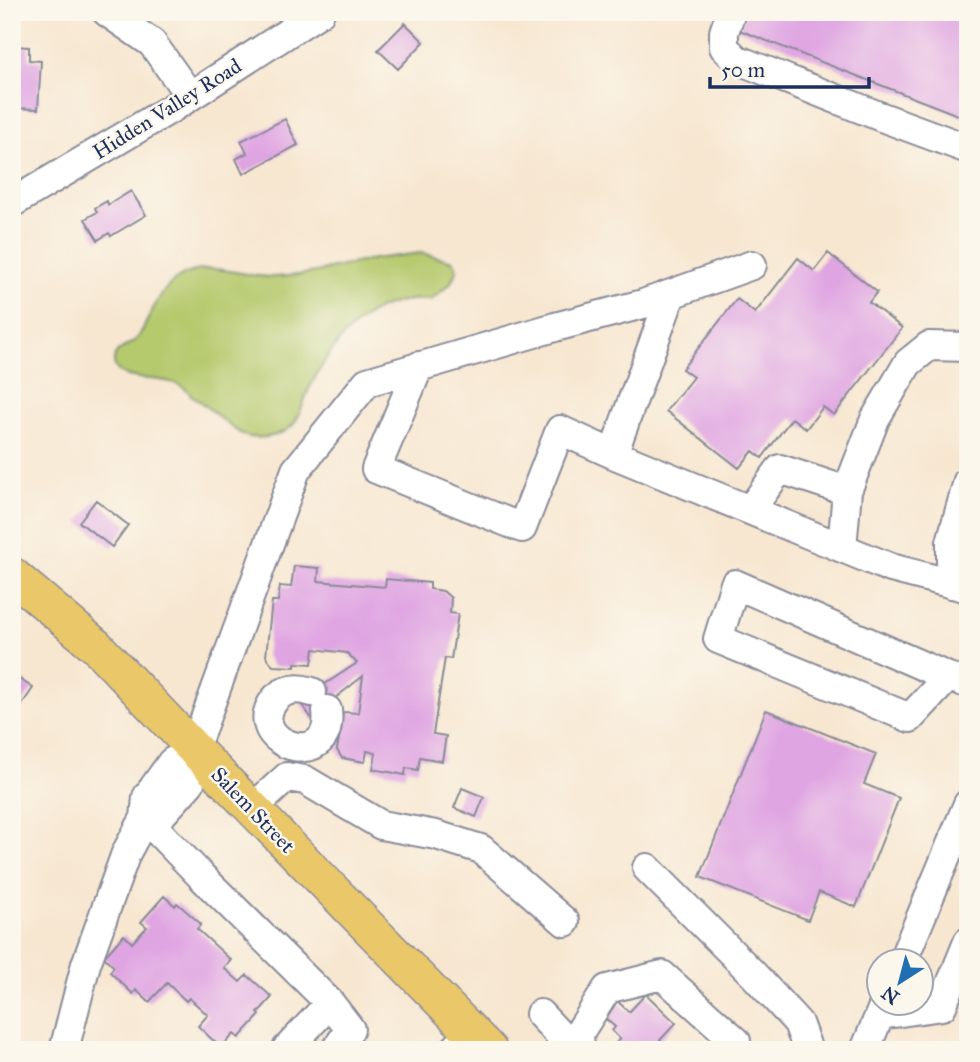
<svg xmlns="http://www.w3.org/2000/svg" width="980" height="1062" font-family="'IM FELL Great Primer',serif">
<rect width="100%" height="100%" fill="#fbf7ec"/>
<filter id="ink" filterUnits="userSpaceOnUse"><feTurbulence type="fractalNoise" baseFrequency=".0143" numOctaves="2"/><feDisplacementMap in="SourceGraphic" scale="14" xChannelSelector="R" yChannelSelector="G"/><feConvolveMatrix kernelMatrix="1 2 1 2 8 2 1 2 1" color-interpolation-filters="sRGB"/></filter>
<filter id="wash" filterUnits="userSpaceOnUse"><feTurbulence type="fractalNoise" baseFrequency=".00686" numOctaves="4" result="noise"/><feDisplacementMap in="SourceGraphic" scale="28" xChannelSelector="R" yChannelSelector="G"/><feGaussianBlur stdDeviation="1.57" result="paint"/><feColorMatrix in="noise" values="0 0 0 0 0 0 0 0 0 0 0 0 0 0 0 0 0 1.4 0 .05"/><feComposite in="paint" operator="in"/></filter>
<g filter="url(#wash)">
<rect width="100%" height="100%" fill="#f7e7d1"/>
<path fill="#b5c96d" stroke="#687c66" stroke-width="2" d="M421,253L454,261L457,270L450,284L431,300C370,295 335,338 310,387C303,399 302,415 292,426C281,436 261,440 246,436C233,432 206,404 191,395C175,370 123,387 115,366C109,348 132,347 139,336C150,318 158,291 177,279C209,257 241,278 275,277C309,276 341,265 374,259C389,257 406,255 421,253Z"/>
<g id="blocks">
<path fill="#dfa4e2" d="M746,12H968V119L739,30Z
M405,23L424,42L398,69L378,50Z
M13,46L29,47V60L41,61L38,109L12,108Z
M285,119L298,145L243,174L236,159L247,153L241,141Z
M131,191L146,215L111,236L109,233L98,240L85,219L97,212L95,208L107,201L108,205Z
M828,253L877,292L869,302L902,328L834,415L823,407L806,429L792,418L762,458L753,451L739,468L666,411L693,377L682,369L737,299L755,313L798,258L814,271Z
M96,500L128,525L112,547L79,522Z
M294,566L319,568L318,581L385,587L386,579L430,583V589L443,591L451,598L450,613L458,614L451,659L445,658L433,734L446,736L442,761L420,757L418,770L406,768L405,775L373,769L376,753L367,751L365,762L342,758L337,750L343,712L358,713L363,676L329,703L313,720L299,701L357,663L347,653L314,649L312,664L295,663V667L273,666L266,656L272,601H278L280,586L291,587Z
M12,674L33,688L17,712L12,708Z
M766,710L876,754L864,784L899,798L856,907L819,892L808,920L700,877Z
M462,788L484,797L476,817L454,808Z
M164,896L175,906L177,903L201,924L197,929L231,960L224,968L240,982L247,975L272,997L258,1013L260,1015L239,1038L234,1034L221,1048L198,1026L208,1015L189,998L186,1001L167,983L149,1002L136,990L133,994L110,972L114,967L104,957L124,935L132,943L147,927L141,922Z
M646,994L676,1023L651,1050H623L616,1043L620,1039L612,1031L615,1027L599,1013L613,997L629,1012Z"/>
</g>
</g>
<g filter="url(#ink)">
<use href="#blocks" fill-opacity="0" stroke="#898b98" stroke-width="2"/>
<g fill="none" stroke-linecap="round" stroke-linejoin="round">
<g stroke="#898b98" stroke-width="32">
<path id="minor" d="M107,12L152,43L190,96
M731,12L724,32V47L736,59L879,116L968,149
M12,203L172,108L320,12
M671,295L613,454L891,568L968,588
M419,366L376,469L522,528L560,430L613,454
M847,491L875,419L908,363L929,346L968,347
M750,510L780,469L847,491L842,548
M951,584V542L968,481
M948,677L910,718L718,639L735,584L948,677L968,683
M312,692C300,688 288,687 277,697C237,740 335,778 327,710
M252,809L287,777L305,780L381,825L436,835L481,849L565,922
M145,818L163,813L190,783L194,749L296,470L367,382L555,327L643,304L752,265
M145,818L202,877L330,1003L350,1029L336,1050
M647,868L753,974L798,1023L806,1045L804,1050
M903,960L968,804
M540,1014L574,1050
M880,1015L942,1006L968,942
M64,1050L86,964L126,853L145,818L147,797L172,762L194,749
M286,1050L330,1003
M454,1050L472,1033
M580,1050L579,1033L607,989L662,975L736,1041L727,1050
M865,1050L885,1002"/>
</g>
<g stroke="#898b98" stroke-width="38">
<path id="major" d="M12,575L96,646L194,749L489,1050"/>
</g>
<use href="#minor" stroke="#fff" stroke-width="28"/>
<use href="#major" stroke="#eac769" stroke-width="35"/>
</g>
</g>
<g text-anchor="middle" dominant-baseline="central" stroke-width="5" stroke-linejoin="round" paint-order="stroke">
<g font-size="21" fill="#1b2f5e" stroke="#fbf7ec">
<text transform="translate(167 109) rotate(-32)">Hidden Valley Road</text>
<text transform="translate(253 810) rotate(46)">Salem Street</text>
</g>
</g>
<rect width="980" height="1062" fill="none" stroke="#fbf7ec" stroke-width="42"/>
<g transform="translate(900 982) rotate(216)"><circle r="33" fill="#fbf7ec" stroke="#a1a7b3" stroke-width="2"/>
<path d="M0-5L12 26L0 18L-12 26Z" fill="#1f6fb2"/>
<text y="-10" font-size="19" font-weight="bold" text-anchor="middle" fill="#1b2f5e">N</text>
</g>
<path d="M710 77v10h159v-10" fill="none" stroke="#1b2f5e" stroke-width="3.5"/>
<text x="721" y="77" font-size="21" fill="#1b2f5e" stroke="#fbf7ec" stroke-width="5" paint-order="stroke">50 m</text>
</svg>
